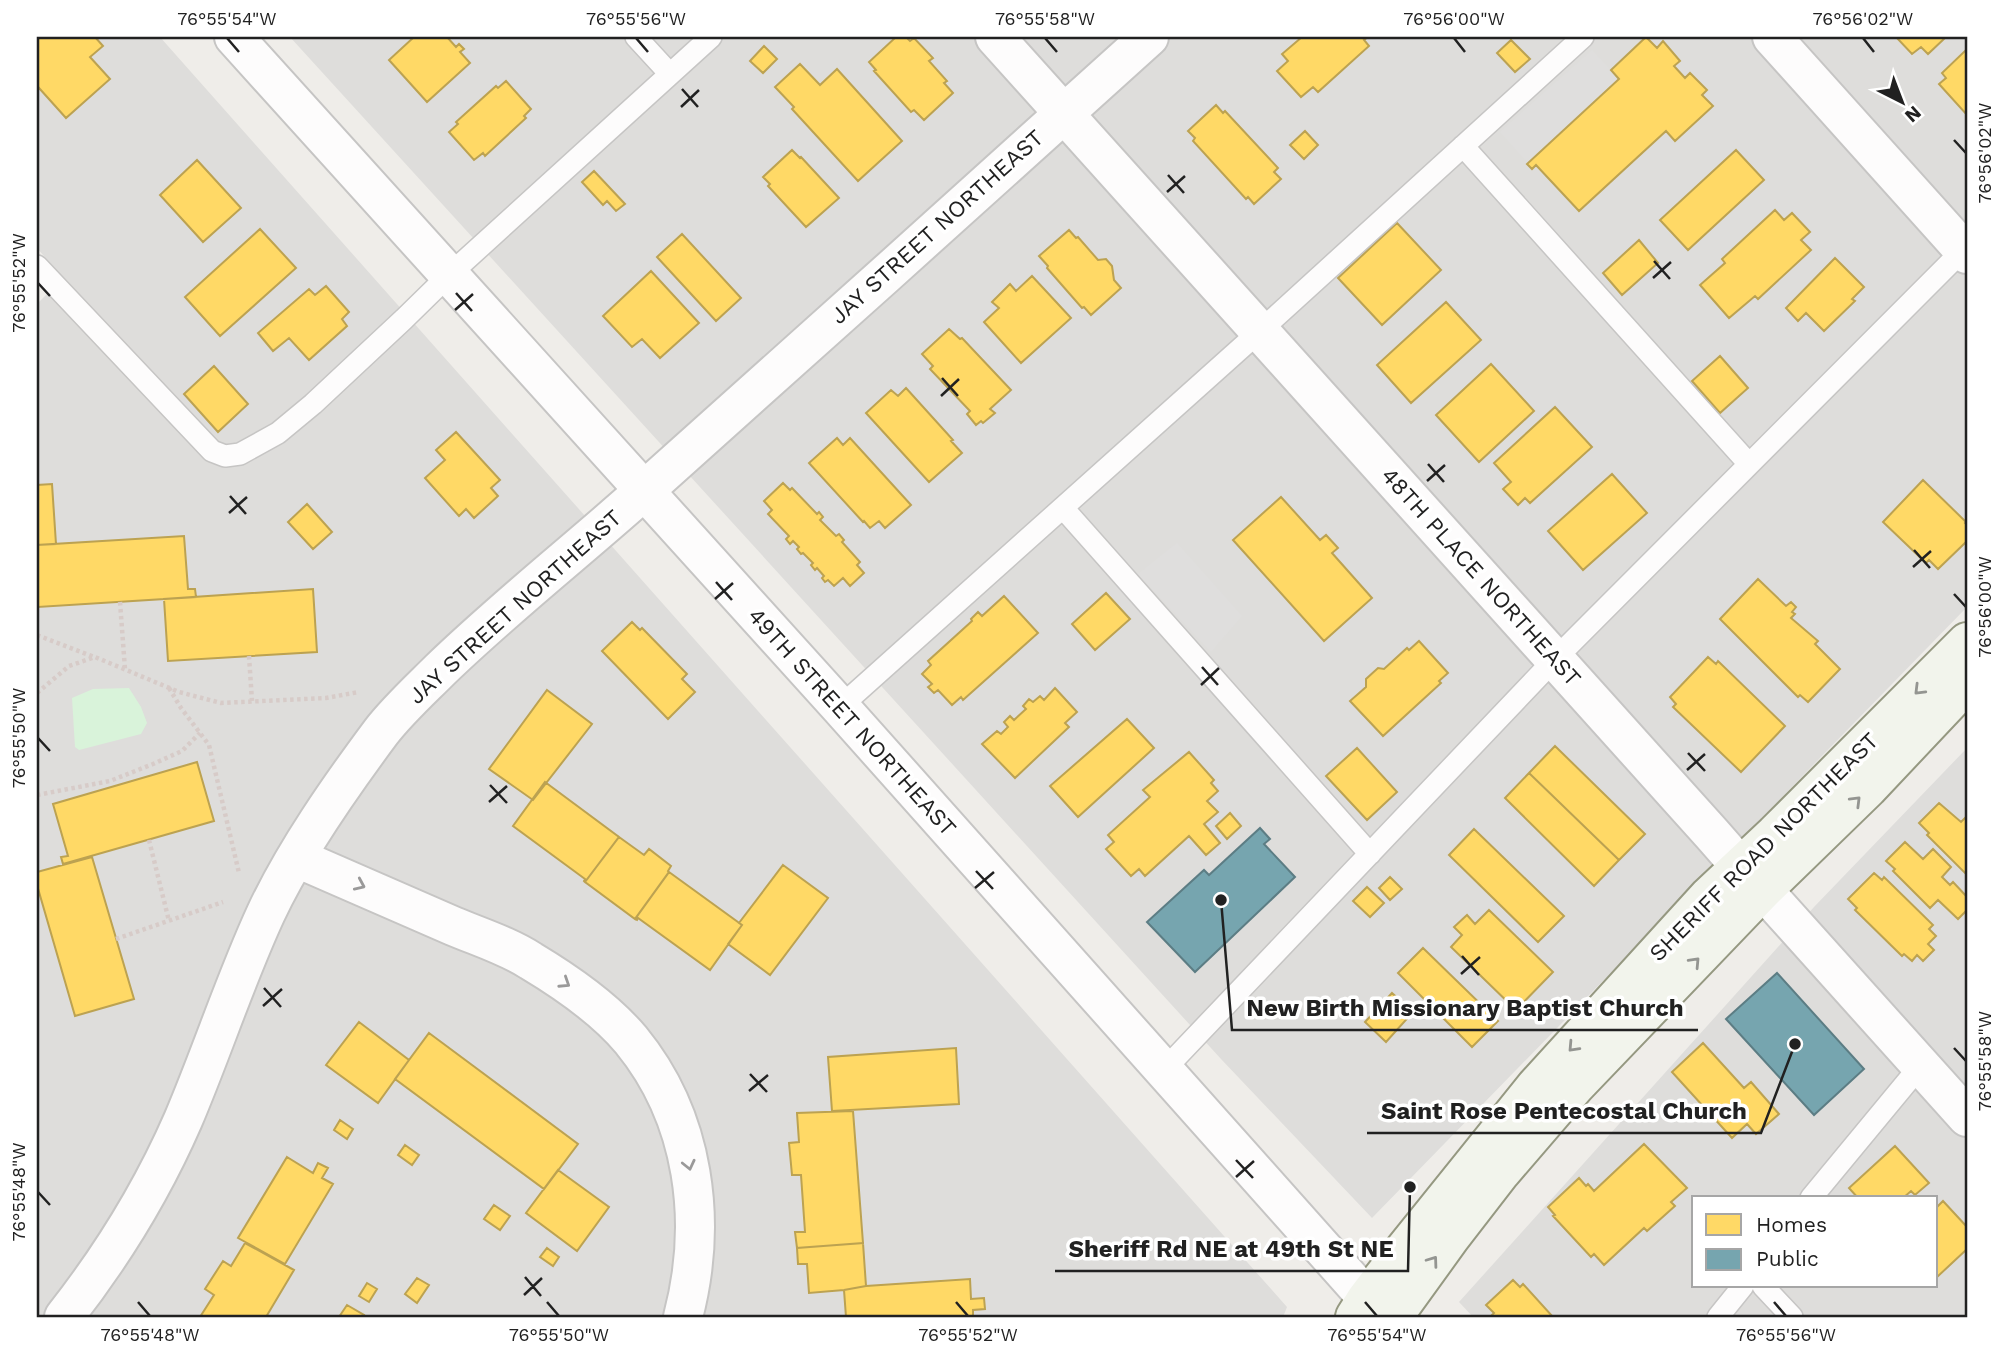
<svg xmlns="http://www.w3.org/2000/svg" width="2004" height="1354" font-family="'Work Sans',sans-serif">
<rect width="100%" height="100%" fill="#efede9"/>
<path fill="#dedddb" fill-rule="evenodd" d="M37,37H160L1287,1307L1283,1317H37V304L63,278L37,248Z
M290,37H1967V607L1372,1218L1221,1059Z
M1967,748V1317H1473L1459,1302L1814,907ZM1694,1198H1936V1286H1694Z"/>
<path fill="#d9f3da" d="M129,688L141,707L147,723L141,734L79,750L75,747L72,698L93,689Z"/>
<path fill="#dfdedd" d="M1592,50L1619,79L1528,163L1500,132Z
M1177,543L1242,616L1211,652L1138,574Z"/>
<path fill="#ffd966" stroke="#bca251" stroke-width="2" d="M37,37H95L103,46L90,57L110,79L66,118L39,88L37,91Z
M414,37H447L456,47L459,44L464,49L460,52L470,63L427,102L389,60Z
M896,37H906L910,41L914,38L933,58L929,61L947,81L944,83L953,93L924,120L914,110L911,112L874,71L876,70L869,62Z
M1302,37H1368L1364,40L1369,46L1318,92L1313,87L1301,97L1277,71L1288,61L1282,54Z
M1646,37L1657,48L1663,41L1680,61L1674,66L1685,78L1690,73L1707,90L1702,95L1713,106L1675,141L1666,131L1579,211L1536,165L1532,169L1527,164L1619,79L1611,70Z
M1896,37H1946L1928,54L1921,47L1912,54Z
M1511,40L1530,59L1515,72L1497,53Z
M764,46L777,59L763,73L750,61Z
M1967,49V115L1939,84L1946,78L1942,73Z
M800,64L820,85L837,69L902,141L858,181L792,109L794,107L775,87Z
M506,81L531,109L524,116L526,118L485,156L483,153L474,160L449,132L458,124L456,122L496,86L498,88Z
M1216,105L1223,113L1225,111L1278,168L1274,172L1281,179L1254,204L1248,197L1246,199L1193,141L1195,138L1188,131Z
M1305,131L1318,145L1304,159L1290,145Z
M792,150L800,158L801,157L839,198L806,227L768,186L770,184L763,177Z
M1736,150L1764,180L1688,250L1660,220Z
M197,160L241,208L203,242L160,195Z
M594,171L625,204L616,211L607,201L603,205L582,182Z
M1775,210L1784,220L1792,213L1810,232L1801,240L1811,250L1758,299L1755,296L1729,318L1700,285L1725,263L1722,259Z
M1397,223L1441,270L1382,325L1338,278Z
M260,229L296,268L220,336L185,297Z
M1069,230L1076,238L1078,237L1098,260L1106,259L1112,266L1114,280L1121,288L1091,315L1084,307L1082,308L1047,268L1048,266L1039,256Z
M682,234L741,298L716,321L657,257Z
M1639,240L1658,263L1622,295L1603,273Z
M1835,258L1864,287L1852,299L1855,301L1824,331L1806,313L1798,321L1786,308Z
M651,271L699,323L660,358L642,339L632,347L603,316Z
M1032,276L1071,318L1021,363L984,322L999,308L992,302L1010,284L1016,291Z
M326,286L349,312L342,319L347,326L309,360L289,338L273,351L258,333L309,289L315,295Z
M1446,302L1481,340L1411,403L1377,365Z
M949,329L960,339L962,338L1011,390L990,409L995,413L983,423L981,421L976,425L967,414L970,411L930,369L933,366L922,354Z
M1720,356L1748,388L1720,413L1692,381Z
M1491,364L1534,411L1479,462L1436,415Z
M214,366L248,404L218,432L184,394Z
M906,388L953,440L951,441L962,453L929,482L866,413L891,390L898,396Z
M1555,407L1592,447L1530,503L1525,498L1518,505L1503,489L1511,482L1494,463Z
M456,432L500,480L491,488L498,496L474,518L466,509L459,516L425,478L445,460L436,450Z
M837,438L843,445L850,438L911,505L885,528L879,521L870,528L864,521L863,522L809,463Z
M1612,474L1647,513L1583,570L1548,531Z
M1923,480L1966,522L1965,523L1967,525V541L1938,569L1929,560L1926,563L1883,522Z
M783,483L790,490L792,488L817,514L819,512L823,517L820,520L836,536L839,534L844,540L842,542L860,562L857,565L864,573L850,586L843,578L834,586L828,580L825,582L822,578L824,576L817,568L815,570L811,565L813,563L803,553L801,554L797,549L799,547L793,541L790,544L786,539L789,536L768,514L772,510L764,501Z
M52,484L56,544L37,545V485Z
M1281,497L1320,540L1326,535L1338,548L1332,553L1372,598L1324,641L1233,540Z
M307,504L332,532L313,549L288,522Z
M184,536L188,589H195L196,597L38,607L37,545Z
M1758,579L1786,606L1791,602L1796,607L1792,612L1795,614L1791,618L1818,641L1815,644L1840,669L1808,702L1800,695L1798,697L1720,619Z
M313,589L317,652L168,661L164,599Z
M1106,593L1130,619L1095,650L1072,624Z
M1004,596L1038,633L963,700L961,697L952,705L938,690L934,693L928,687L932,684L922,674L931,665L928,661L972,621L971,619L978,612L982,616Z
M632,622L640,630L642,628L687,674L682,679L695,692L668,719L602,651Z
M1419,641L1448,673L1439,681L1441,683L1383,736L1350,701L1366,687V679L1378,668L1384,669L1407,648L1409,650Z
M1708,657L1716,664L1718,661L1785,726L1741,772L1673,707L1676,704L1670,697Z
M1055,688L1077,712L1065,723L1069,727L1015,778L982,744L997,731L1001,734L1008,727L1004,722L1010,716L1014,720L1026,709L1023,706L1029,699L1033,702L1040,696L1044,700Z
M547,690L592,724L533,800L489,769Z
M1127,719L1154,748L1078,817L1050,786Z
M1555,746L1645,834L1619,860L1529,773Z
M1357,748L1397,792L1367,820L1326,776Z
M1189,752L1214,780L1211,783L1218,791L1207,801L1218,812L1204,824L1220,843L1206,855L1189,836L1145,876L1139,869L1131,876L1106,849L1114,842L1108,835L1150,797L1143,790Z
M197,762L214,821L63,864L61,857L68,856L53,804Z
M1529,773L1619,860L1594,886L1505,798Z
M545,782L619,837L585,882L584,881L585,879L513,826Z
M1939,803L1961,822L1967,816L1966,874L1927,835L1929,833L1919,823Z
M1230,813L1241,826L1227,839L1216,826Z
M1474,829L1564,916L1538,942L1449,855Z
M619,837L644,855L649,849L671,866L668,871L669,872L635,919L585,882Z
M1905,842L1923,859L1933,849L1951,867L1942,877L1950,885L1953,882L1967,897V910L1958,919L1938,900L1930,908L1893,871L1895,869L1886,861Z
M92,857L134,999L75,1016L37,885V872Z
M783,865L828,898L770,975L728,944L742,925L739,923Z
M669,872L742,925L710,970L638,918L637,920L635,919Z
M1874,873L1882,880L1884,877L1933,925L1929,929L1936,936L1928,944L1934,950L1923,961L1917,955L1912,961L1904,954L1902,956L1855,910L1857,908L1848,899Z
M1390,877L1402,889L1390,900L1379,888Z
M1367,887L1384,903L1370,917L1353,901Z
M1489,910L1553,972L1516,1010L1451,947L1462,935L1454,927L1467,915L1475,924Z
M1423,948L1498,1021L1472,1047L1398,973Z
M1392,993L1413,1012L1386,1042L1365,1022Z
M359,1022L409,1060L378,1103L326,1065Z
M429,1033L578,1144L544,1189L395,1079Z
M1703,1043L1744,1088L1751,1082L1779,1114L1756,1134L1747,1124L1732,1138L1672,1072Z
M956,1048L959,1104L832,1111L828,1057Z
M853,1111L863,1243L797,1248L795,1232H805L801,1175H792L789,1143L799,1142L797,1113Z
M340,1120L353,1129L347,1139L334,1130Z
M1644,1144L1687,1188L1671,1202L1675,1206L1647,1231L1644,1228L1604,1265L1594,1254L1591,1257L1553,1216L1555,1215L1548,1207L1579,1178L1586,1186L1588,1184L1594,1191Z
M405,1145L419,1155L412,1165L398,1155Z
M1895,1146L1929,1183L1915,1195L1911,1191L1903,1198H1858L1849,1188Z
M287,1157L313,1173L318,1163L328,1168L322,1178L333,1184L285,1264L238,1238Z
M558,1170L609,1207L577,1251L526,1213Z
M1943,1201L1967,1227V1249L1936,1278V1208Z
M494,1205L510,1216L500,1230L484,1219Z
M245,1243L294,1270L266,1317H200L214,1295L205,1289L223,1261L231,1266Z
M863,1243L866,1286L844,1290L809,1293L807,1264H798L797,1248Z
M547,1248L559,1257L553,1266L540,1257Z
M417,1278L429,1285L417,1303L405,1294Z
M970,1279L971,1299L984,1298L985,1309L973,1310V1317H846L844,1290L866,1286Z
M1513,1280L1520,1287L1523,1284L1553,1317H1492L1491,1316L1494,1313L1486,1305Z
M367,1283L377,1289L369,1302L359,1296Z
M347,1305L364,1315L363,1317H339Z"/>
<path fill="#76a5af" stroke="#5c7d84" stroke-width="2" d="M1260,828L1270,839L1264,844L1295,877L1195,972L1147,922L1204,870L1209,875Z
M1777,973L1864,1069L1814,1115L1726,1019Z"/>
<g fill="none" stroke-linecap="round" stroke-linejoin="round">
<g stroke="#c6c5c4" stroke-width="24">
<path id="service" d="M636,37L670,74
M1463,146L1749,464
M37,266L212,451L225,456L240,454L278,433L313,404L404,319L449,275L711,37
M1063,508L1370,854
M840,707L1260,331L1583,37
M1163,1071L1555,659L1963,250
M1811,1198L1921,1065
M1763,1286L1792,1317
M1718,1317L1743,1286"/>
</g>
<g stroke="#c6c5c4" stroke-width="42">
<path id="minor" d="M995,37L1712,834L1740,866L1763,890L1967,1117
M1772,37L1967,254
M297,858C349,881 401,903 453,926C479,937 508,946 531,961C566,982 605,1009 631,1040C695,1118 708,1222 683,1317
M64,1317C112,1256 152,1191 183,1120C212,1052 235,980 266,913C295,851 340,787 381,732C398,710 420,690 440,670C505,607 578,550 646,489C814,339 982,188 1149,37"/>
</g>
<g stroke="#c6c5c4" stroke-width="42">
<path id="tertiary" d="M234,37L840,707L1384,1317"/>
</g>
<g stroke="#959881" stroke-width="42">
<path id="secondary" d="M1355,1317L1367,1298L1404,1250L1536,1086L1709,896L1775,834L1967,642
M1393,1317L1450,1238L1501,1172L1575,1086L1763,890L1868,788L1967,683"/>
</g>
<path stroke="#d7cbc8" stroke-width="4.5" stroke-dasharray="3.5 3.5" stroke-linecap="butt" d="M120,602L125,669
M37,635L94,657
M249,656L252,701
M169,688L181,708L209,745L239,873
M37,693L69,666L95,657L179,692L221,703L326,698L359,692
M37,795L110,781L153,764L182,751L200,733
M149,840L169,921
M116,939L223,902"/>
<use href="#service" stroke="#fdfcfc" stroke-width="21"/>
<use href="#minor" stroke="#fdfcfc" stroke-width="38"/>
<use href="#tertiary" stroke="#fdfcfc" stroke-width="38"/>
<use href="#secondary" stroke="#f2f4ec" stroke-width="38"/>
</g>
<defs><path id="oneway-chevron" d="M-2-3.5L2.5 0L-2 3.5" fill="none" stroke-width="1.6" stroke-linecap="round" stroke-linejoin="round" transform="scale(1.75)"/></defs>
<g stroke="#949591">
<use href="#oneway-chevron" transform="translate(1919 690) rotate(135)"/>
<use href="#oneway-chevron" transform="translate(1856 801) rotate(-45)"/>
<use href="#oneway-chevron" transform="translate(1695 962) rotate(-47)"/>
<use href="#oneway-chevron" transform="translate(1573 1047) rotate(133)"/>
<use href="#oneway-chevron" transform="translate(1433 1261) rotate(-54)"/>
</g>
<g stroke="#9a9999">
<use href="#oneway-chevron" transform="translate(360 885) rotate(24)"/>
<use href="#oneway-chevron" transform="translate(565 983) rotate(33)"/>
<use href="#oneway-chevron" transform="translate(689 1165) rotate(77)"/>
</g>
<path fill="none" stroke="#212121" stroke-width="2.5" d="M227,38L239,52M636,38L648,52M1045,38L1057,52M1454,38L1465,52M1863,38L1874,52M682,89L698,107M681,107L699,90M1954,140L1966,153M1168,175L1184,193M1167,192L1185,176M1654,261L1670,279M1653,278L1671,262M38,283L50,296M456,293L472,311M455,310L473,294M942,378L958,396M941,396L959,379M1428,464L1444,482M1427,481L1445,465M230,496L246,514M229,513L247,497M1914,550L1930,568M1913,567L1931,551M716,582L732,600M1954,594L1966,607M715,599L733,583M1202,667L1218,685M1201,685L1219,668M38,738L50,751M1688,753L1705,771M1687,770L1705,754M490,785L507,803M489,802L507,786M976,871L993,889M975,888L994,872M1462,956L1479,975M1461,974L1480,957M264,988L281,1007M263,1006L282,989M1954,1048L1966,1061M750,1074L767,1092M749,1091L768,1075M1236,1160L1253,1178M1236,1177L1254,1161M38,1192L50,1205M525,1277L541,1296M524,1295L542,1278M138,1302L150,1316M547,1302L559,1316M956,1302L968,1316M1365,1302L1377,1316M1774,1302L1786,1316"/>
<g text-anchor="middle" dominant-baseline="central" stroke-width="7" stroke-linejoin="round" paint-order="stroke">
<g font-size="23" fill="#212121" stroke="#fff">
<text transform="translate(937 227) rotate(-42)">JAY STREET NORTHEAST</text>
<text transform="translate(1481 577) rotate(48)">48TH PLACE NORTHEAST</text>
<text transform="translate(515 607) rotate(-42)">JAY STREET NORTHEAST</text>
<text transform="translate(852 722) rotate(48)">49TH STREET NORTHEAST</text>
<text transform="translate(1764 847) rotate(-45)">SHERIFF ROAD NORTHEAST</text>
</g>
</g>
<path fill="none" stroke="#212121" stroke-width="2.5" d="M1221 900L1232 1030H1698M1795 1044L1761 1133H1367M1410 1187L1408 1271H1055"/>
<g fill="#212121" stroke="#fff" stroke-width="2.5">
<circle cx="1221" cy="900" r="7"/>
<circle cx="1795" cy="1044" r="7"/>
<circle cx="1410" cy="1187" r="7"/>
</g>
<g font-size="24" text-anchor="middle" font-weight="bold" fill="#212121" stroke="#fff" stroke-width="7" stroke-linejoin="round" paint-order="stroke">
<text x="1465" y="1016">New Birth Missionary Baptist Church</text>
<text x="1564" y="1119">Saint Rose Pentecostal Church</text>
<text x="1231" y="1257">Sheriff Rd NE at 49th St NE</text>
</g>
<rect width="2004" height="1354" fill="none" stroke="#ffffff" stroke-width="77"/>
<rect x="1692" y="1196" width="245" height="91" fill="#ffffff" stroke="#a6a6a6" stroke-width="2"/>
<rect x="1706" y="1214" width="35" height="21" fill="#ffd966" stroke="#a6a6a6" stroke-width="2"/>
<text x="1756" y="1232" font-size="21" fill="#212121">Homes</text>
<rect x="1706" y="1249" width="35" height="21" fill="#76a5af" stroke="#a6a6a6" stroke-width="2"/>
<text x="1756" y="1266" font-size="21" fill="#212121">Public</text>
<g transform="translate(1902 102) rotate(138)" stroke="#ffffff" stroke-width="5" paint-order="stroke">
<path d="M0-5L12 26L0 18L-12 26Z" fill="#212121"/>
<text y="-10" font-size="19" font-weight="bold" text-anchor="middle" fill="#212121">N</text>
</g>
<rect x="38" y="38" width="1928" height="1278" fill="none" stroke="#212121" stroke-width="2.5"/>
<g font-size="18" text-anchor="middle" fill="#212121">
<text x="227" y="25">76°55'54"W</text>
<text x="636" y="25">76°55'56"W</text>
<text x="1045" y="25">76°55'58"W</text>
<text x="1454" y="25">76°56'00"W</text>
<text x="1863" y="25">76°56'02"W</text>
<text transform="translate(1985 153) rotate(-90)" y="6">76°56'02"W</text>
<text transform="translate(19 283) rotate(-90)" y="6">76°55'52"W</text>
<text transform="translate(1985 607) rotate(-90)" y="6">76°56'00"W</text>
<text transform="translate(19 738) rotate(-90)" y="6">76°55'50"W</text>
<text transform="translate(1985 1061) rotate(-90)" y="6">76°55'58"W</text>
<text transform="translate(19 1192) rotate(-90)" y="6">76°55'48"W</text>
<text x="150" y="1341">76°55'48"W</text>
<text x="559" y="1341">76°55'50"W</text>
<text x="968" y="1341">76°55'52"W</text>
<text x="1377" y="1341">76°55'54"W</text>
<text x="1786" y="1341">76°55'56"W</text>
</g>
</svg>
